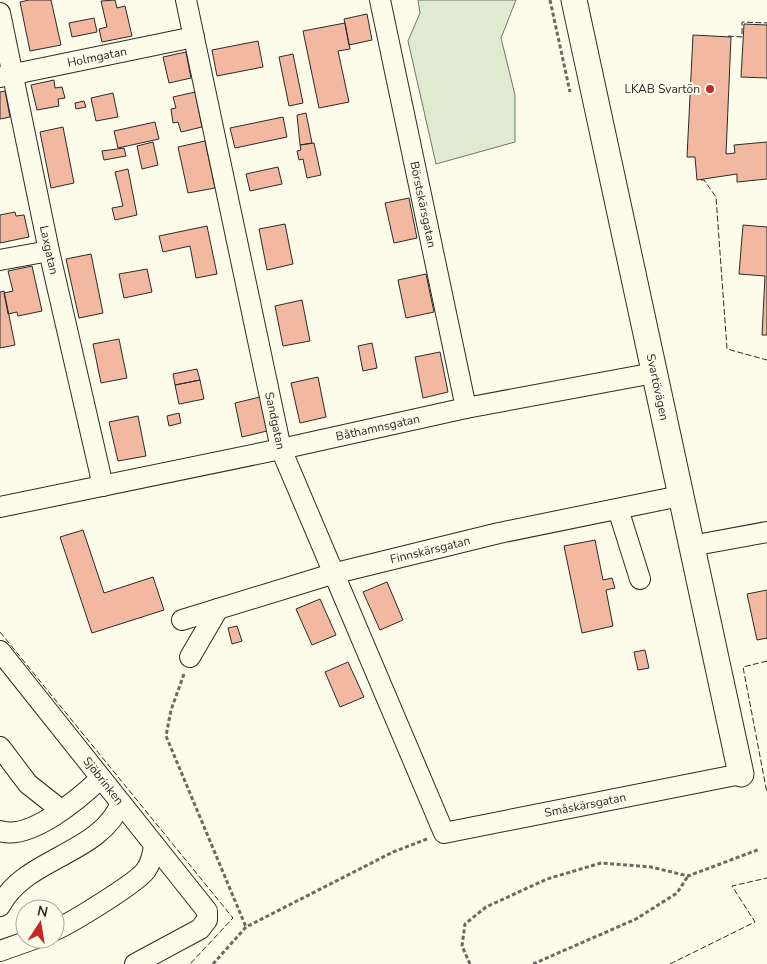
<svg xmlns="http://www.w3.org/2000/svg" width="767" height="964" font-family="'Nunito Sans',sans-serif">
<rect width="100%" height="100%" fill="#fdfbea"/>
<path fill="#deebd1" stroke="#74746e" d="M418,0H516L501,38L515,95V142L436,164L408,41L420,13Z"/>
<path fill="#f2b8a0" stroke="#2b2b2b" d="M29,0H51L61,45L30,51L20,2Z
M115,0L117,8L125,6L132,36L102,42L99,29L107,27L101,1Z
M367,14L372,40L349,45L344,19Z
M94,18L97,32L72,37L69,23Z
M345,23L350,49L338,51L349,102L319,108L303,31Z
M744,24L767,25V78L741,77Z
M693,35L731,37L726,154L735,153L734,145L767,142V179L737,182V174L697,180L695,157H687Z
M258,41L263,67L217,76L212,50Z
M186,52L191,78L169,83L163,57Z
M293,54L303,103L289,106L279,57Z
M54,80L55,88L62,87L65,98L58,99L59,106L37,110L31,85Z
M5,91L10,117L0,119V92Z
M195,92L202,127L181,132L178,122L173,123L171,109L176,108L173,97Z
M113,93L118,117L96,121L91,98Z
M84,101L86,107L76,109L75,103Z
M306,113L312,143L300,145L297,115Z
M283,117L287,137L235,148L230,128Z
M155,122L159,139L118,148L114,131Z
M63,127L74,183L51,188L40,132Z
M205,141L215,188L188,193L178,147Z
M153,142L158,165L142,169L137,146Z
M314,143L321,175L307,178L303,159L299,160L297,151L301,150L300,145Z
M124,148L126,156L104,160L102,151Z
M278,167L282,184L250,191L246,174Z
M128,169L137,215L115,220L112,208L123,206L115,172Z
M409,198L417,238L394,243L385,203Z
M15,212L16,216L24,215L29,237L0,243V215Z
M285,224L293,264L267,270L259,229Z
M743,225L767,227V335H762L765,276L739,274Z
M207,226L217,274L196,278L190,246L163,252L159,236Z
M91,254L103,313L79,318L66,259Z
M32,266L42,311L18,316L17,312L8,314L4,293L13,291L8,271Z
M147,269L152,292L124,298L119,274Z
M426,274L434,312L406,318L398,280Z
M4,291L15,345L0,348V292Z
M302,300L310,341L283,346L275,306Z
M119,339L127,378L101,383L93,344Z
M372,343L377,368L363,371L358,346Z
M440,352L448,392L423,398L415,357Z
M197,369L200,380L175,385L173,374Z
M318,377L326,417L300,423L291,383Z
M200,380L204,399L179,404L175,385Z
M260,397L267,431L242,437L235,403Z
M179,413L181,423L169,426L167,416Z
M138,416L146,456L118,461L109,422Z
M83,530L104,593L153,577L164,610L92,633L60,537Z
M595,540L603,580L612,578L615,588L606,590L613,626L582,633L564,546Z
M387,582L403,620L380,630L363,592Z
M767,590V638L757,640L747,594Z
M320,599L336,635L312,645L296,609Z
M237,626L242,641L232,644L228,628Z
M645,650L649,668L638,670L634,652Z
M348,662L364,697L340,707L325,672Z"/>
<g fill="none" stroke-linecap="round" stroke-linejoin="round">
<g stroke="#2b2b2b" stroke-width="22">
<g id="minor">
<path id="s1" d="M186,0L281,449L444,833L741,774"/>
<path id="s2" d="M380,0L466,408"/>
<path id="s3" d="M0,13L49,251L103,486"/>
<path id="s4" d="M0,77L194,37"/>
<path d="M0,260L49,251"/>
<path id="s5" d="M0,507L281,449L466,408L654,373"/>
<path d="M618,509L640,579"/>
<path d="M691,546L767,532"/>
<path id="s6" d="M182,620L332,574L499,533L680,496"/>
<path id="s7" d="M0,651L207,911V920L200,929L135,964"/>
<path d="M190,657L218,609"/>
<path d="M0,747L28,784L61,810"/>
<path d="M0,831C30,841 80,798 101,778"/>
<path d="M0,906C25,857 100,855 121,803"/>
<path d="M55,930C71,923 137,883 146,870C151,863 153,854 154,845"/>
<path d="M0,951L34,939"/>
</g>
</g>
<g stroke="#2b2b2b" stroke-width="27">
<g id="major">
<path id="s8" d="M574,0L741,774"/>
</g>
</g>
<path stroke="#6a6964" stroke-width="3" stroke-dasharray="4 2.5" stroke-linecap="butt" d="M550,0L570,92
M184,674L171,710L166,736L246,927
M213,964L246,927L393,852L427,839
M470,964L462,946L465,924L486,907L547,879L601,863L651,867L688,876L760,849
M533,964L636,919L677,893L688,876"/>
<use href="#minor" stroke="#fdfbea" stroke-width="20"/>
<use href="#major" stroke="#fdfbea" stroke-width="25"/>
<path stroke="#2b2b2b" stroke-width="1" stroke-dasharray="6 2.5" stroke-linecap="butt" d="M728,36L742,37V22L767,23
M701,180H704L716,197L727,349L767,360
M0,632L233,918L190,964
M767,661L743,667L767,793
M670,964L755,922L732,886L767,878"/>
</g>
<circle fill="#c62828" stroke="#fdfbea" stroke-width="2" cx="710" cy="89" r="5"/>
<g text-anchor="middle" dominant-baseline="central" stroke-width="4" stroke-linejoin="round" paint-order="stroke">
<g font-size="12" fill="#2b2b2b" stroke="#fdfbea">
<text stroke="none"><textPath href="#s4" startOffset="99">Holmgatan</textPath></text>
<text stroke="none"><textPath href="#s2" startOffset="209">Börstskärsgatan</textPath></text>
<text stroke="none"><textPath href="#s3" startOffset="242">Laxgatan</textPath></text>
<text stroke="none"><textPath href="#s8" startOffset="396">Svartövägen</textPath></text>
<text stroke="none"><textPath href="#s1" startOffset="430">Sandgatan</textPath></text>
<text stroke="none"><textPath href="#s5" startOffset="386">Båthamnsgatan</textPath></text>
<text stroke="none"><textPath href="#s6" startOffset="258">Finnskärsgatan</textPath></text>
<text stroke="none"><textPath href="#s7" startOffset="166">Sjöbrinken</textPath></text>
<text stroke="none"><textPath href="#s1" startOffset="1020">Småskärsgatan</textPath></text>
</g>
<g font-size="12" fill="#2b2b2b" stroke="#fdfbea" text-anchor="end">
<text x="700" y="89">LKAB Svartön</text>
</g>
</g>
<g transform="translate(40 924) rotate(12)"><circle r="24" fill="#fdfbea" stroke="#a9a89e"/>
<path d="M0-4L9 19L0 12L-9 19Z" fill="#c62828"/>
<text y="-8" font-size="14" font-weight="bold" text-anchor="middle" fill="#2b2b2b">N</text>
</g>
</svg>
